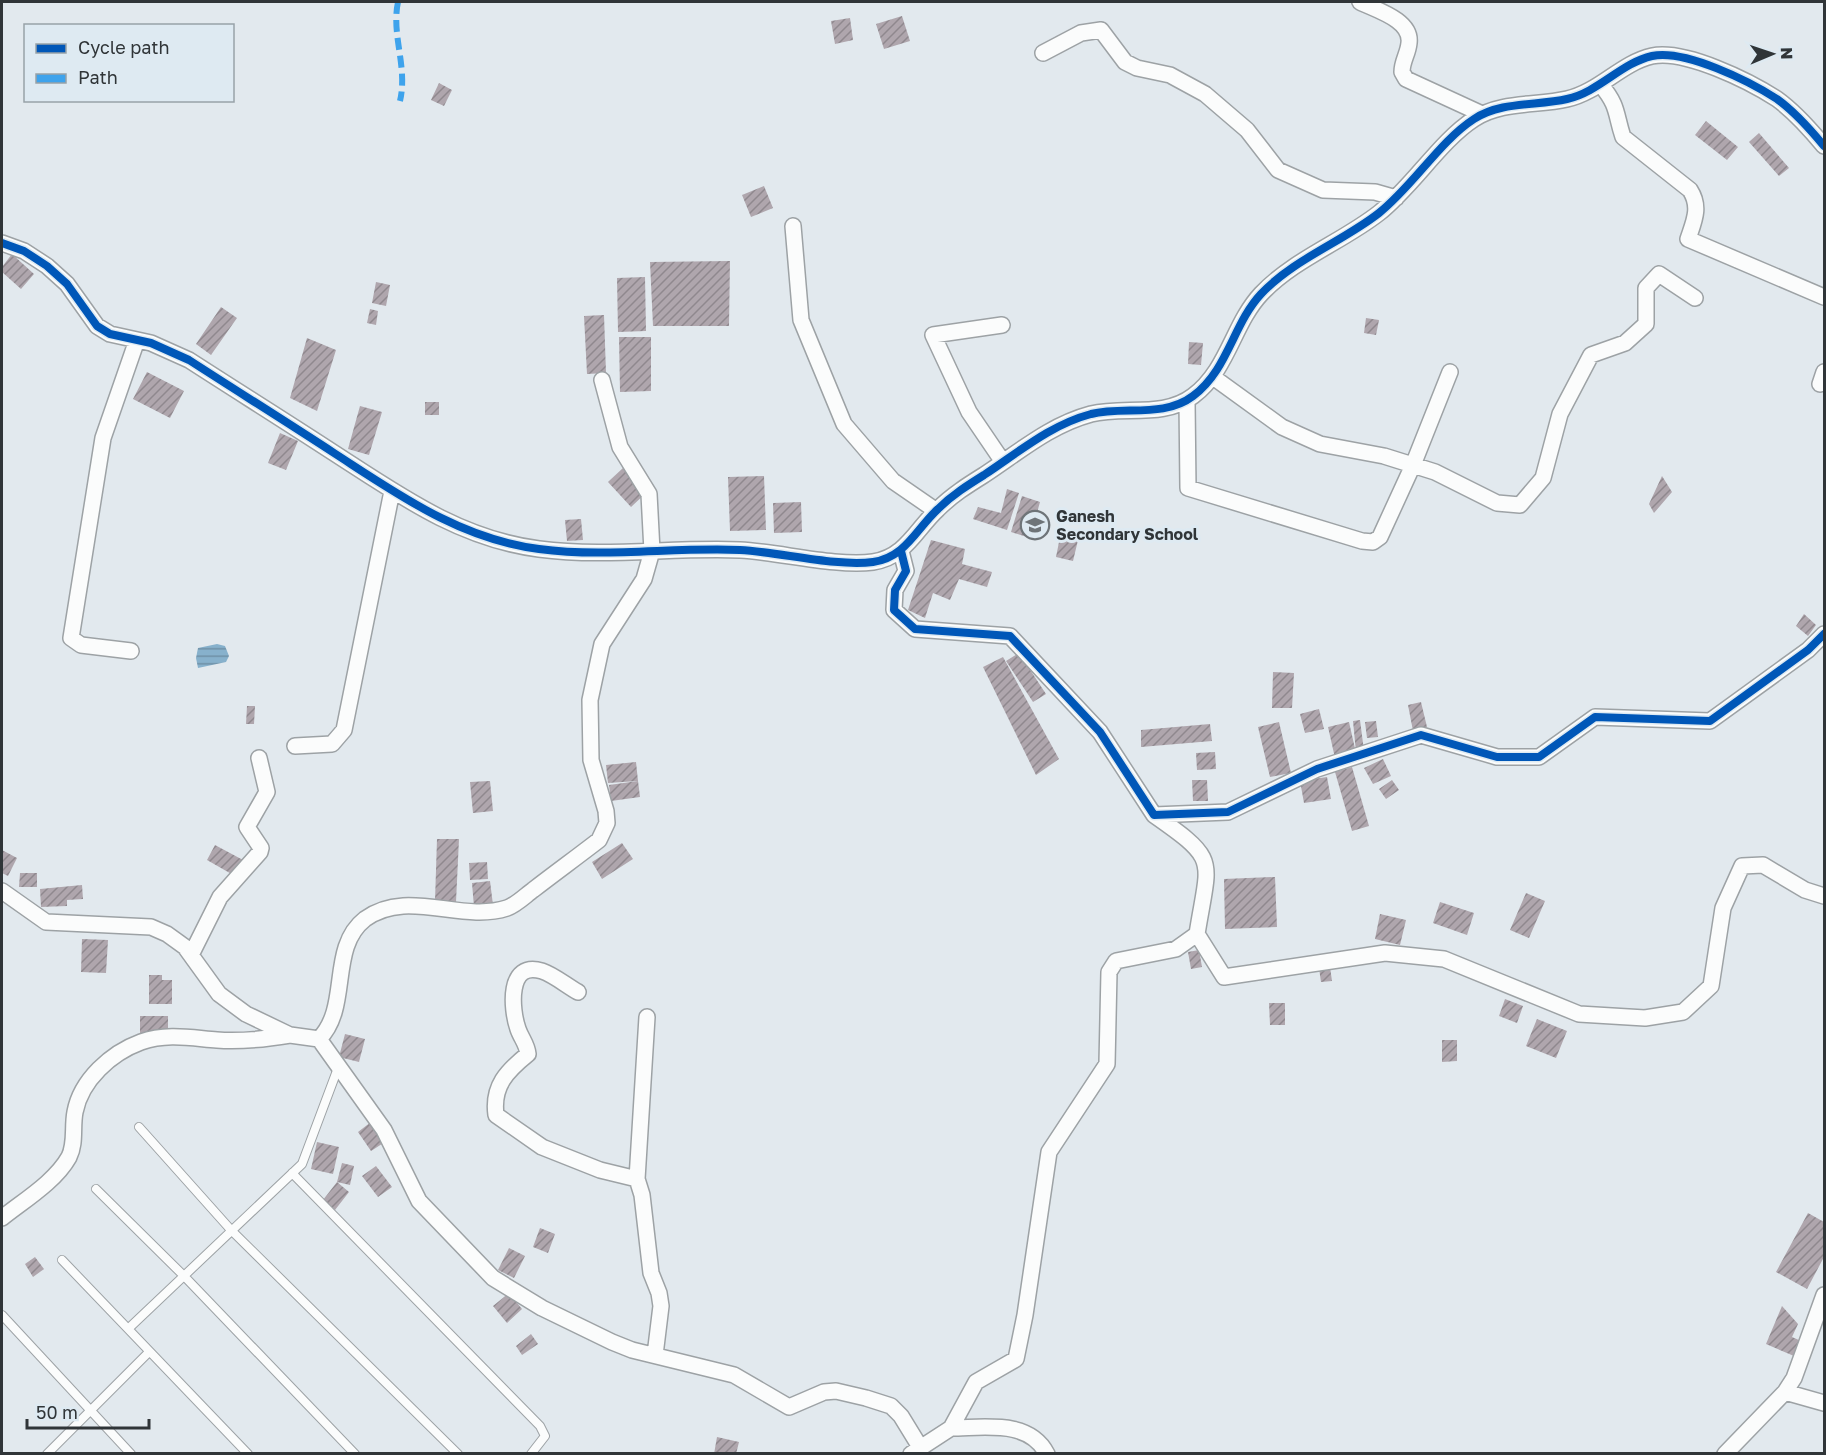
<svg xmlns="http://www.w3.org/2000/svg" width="1826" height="1455" font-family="'Golos Text',sans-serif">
<defs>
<pattern id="water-rules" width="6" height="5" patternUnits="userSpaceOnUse" patternTransform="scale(1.5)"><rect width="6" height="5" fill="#87b1cc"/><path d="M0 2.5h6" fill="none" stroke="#6f91a7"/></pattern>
<pattern id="building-hatch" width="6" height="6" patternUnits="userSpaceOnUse" patternTransform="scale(1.5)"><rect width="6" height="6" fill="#afa6ad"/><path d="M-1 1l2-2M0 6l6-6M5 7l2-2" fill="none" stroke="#8f888e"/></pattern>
</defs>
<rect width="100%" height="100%" fill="#e2e9ee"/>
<path fill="url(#water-rules)" d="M217,644L225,646L229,656L226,662L198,668L196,658L198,648Z"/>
<path fill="url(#building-hatch)" d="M902,16L910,41L884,49L876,24Z
M850,18L853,40L835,44L831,21Z
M439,83L452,90L444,106L431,100Z
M1706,121L1738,147L1727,160L1695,135Z
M1759,133L1789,168L1779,176L1749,142Z
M764,186L773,208L751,217L742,195Z
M12,254L34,274L21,289L2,272V267Z
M730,261L729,326H653L650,262Z
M645,277L646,331L618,332L617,278Z
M376,282L390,285L386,306L372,303Z
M221,307L237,318L211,355L196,344Z
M370,309L378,311L376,325L367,323Z
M604,315L606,373L587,374L584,316Z
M1366,318L1379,320L1376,335L1364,333Z
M619,337H651V391L620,392Z
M307,338L336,350L317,411L290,398Z
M1189,342L1203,343L1201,365L1188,364Z
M147,372L184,391L170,418L133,399Z
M425,402H439V415H425Z
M360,406L382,412L369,455L348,449Z
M280,433L298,441L286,470L268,463Z
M623,468L646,493L631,507L608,482Z
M764,476L766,530L730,531L728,477Z
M1662,476L1672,492L1654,513L1649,504Z
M1007,489L1019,493L1007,530L973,519L978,507L1001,513Z
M1022,496L1040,502L1030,538L1011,532Z
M801,502L802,532L774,533L773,503Z
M581,519L583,540L567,541L565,520Z
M1061,532L1079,536L1073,561L1056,557Z
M931,540L965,549L962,564L992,572L987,587L959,579L950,600L933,593L925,618L908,610Z
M1804,614L1816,625L1808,636L1796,626Z
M1019,653L1046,694L1033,702L1006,661Z
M1003,657L1059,759L1036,775L983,667Z
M1273,672L1294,673L1292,708H1272Z
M1421,702L1427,727L1413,731L1408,705Z
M247,706H255L254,724H246Z
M1319,709L1324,729L1305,733L1300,714Z
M1360,720L1364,751L1356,752L1353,721Z
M1376,721L1378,737L1367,738L1365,722Z
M1279,722L1291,773L1270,777L1258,727Z
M1349,722L1356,753L1335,758L1328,727Z
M1210,724L1212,741L1141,747V730Z
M1215,752L1216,769L1197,770L1196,753Z
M1383,759L1391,776L1373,784L1364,768Z
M636,762L638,781L608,783L606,765Z
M1352,767L1369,826L1352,831L1335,772Z
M1327,777L1331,799L1304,803L1300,781Z
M1192,780H1207L1208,801H1193Z
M1392,780L1399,790L1386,799L1379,789Z
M490,781L493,811L473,813L470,782Z
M638,781L640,797L611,801L609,785Z
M437,839H459L456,902L435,901Z
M622,843L633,859L602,879L592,862Z
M215,845L243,860L235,876L207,860Z
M2,850L17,858L8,876L2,873Z
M487,862L488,879L470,880L469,863Z
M20,873H37V887H19Z
M1275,877L1277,927L1225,929L1224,879Z
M490,881L493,905L474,907L472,883Z
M82,885L83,899L67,900V906L41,907L40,889Z
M1526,893L1545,901L1529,938L1510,930Z
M1440,902L1474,913L1467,935L1433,923Z
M1380,914L1406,920L1400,945L1375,939Z
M82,939L108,940L106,973L81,972Z
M1199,950L1202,967L1191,969L1188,952Z
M1330,967L1332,981L1321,982L1319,968Z
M149,975H162V980H172V1004H149Z
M1505,999L1523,1006L1517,1023L1499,1016Z
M1269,1003H1285V1025H1270Z
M140,1016H168V1032L140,1033Z
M1537,1019L1567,1031L1556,1058L1526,1046Z
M345,1034L365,1039L359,1062L339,1057Z
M1442,1040H1457V1061L1442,1062Z
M371,1122L385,1142L371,1151L358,1132Z
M317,1142L339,1147L333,1174L311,1169Z
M342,1163L354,1166L350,1185L337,1182L349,1192L335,1210L323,1200L337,1182Z
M376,1166L392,1187L378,1197L362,1176Z
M1808,1213L1824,1222V1257L1807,1289L1776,1272Z
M540,1228L555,1234L548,1253L533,1247Z
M509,1248L525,1256L514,1278L498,1270Z
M35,1257L44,1269L33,1277L25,1264Z
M509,1293L522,1309L507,1323L493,1306Z
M1782,1306L1798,1324L1792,1337L1801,1341L1794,1356L1766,1344Z
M531,1334L538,1344L522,1355L516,1346Z
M717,1437L739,1442L736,1454H714Z"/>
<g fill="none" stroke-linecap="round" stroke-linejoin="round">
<g stroke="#9da2a5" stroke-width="10">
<path id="lane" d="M139,1127L231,1230L458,1454
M292,1173L540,1426L545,1436L531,1454
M96,1189L185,1277L355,1454
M62,1260L248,1454
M2,1315L131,1454
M129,1328L302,1164L338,1068
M47,1454L149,1352"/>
</g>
<g stroke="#9da2a5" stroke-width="18">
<path id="street" d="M1360,2C1376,10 1412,20 1409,43C1408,54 1402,61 1402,72L1406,79L1482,114
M1043,53L1081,33L1101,30L1125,62L1137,68L1170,75L1205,94L1247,130L1278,170L1323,190L1375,192L1396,198
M1601,85C1619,107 1615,113 1623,137L1690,190C1701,207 1694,221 1688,239L1824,297
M793,226L801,320L844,424L893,481L935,510
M2,243L24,251L47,266L67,284L97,326L110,334L151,343L189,360C237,391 285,421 334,453C399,495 460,539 539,549C606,558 673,547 740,550C779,552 837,567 873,562C906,557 916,529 938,509C952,495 968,485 984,475C1019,452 1050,425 1091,414C1125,406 1164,418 1193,396C1228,370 1233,324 1261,294C1294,259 1342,242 1379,213C1413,186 1440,141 1474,119C1501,101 1537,106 1567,99C1599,92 1621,63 1652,56C1685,49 1749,81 1777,99C1795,112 1810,129 1824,146
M1002,325L933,335L969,412L1003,462
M1213,377L1282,427L1320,444L1384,456L1435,472L1497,503L1520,505L1543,478L1560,414L1591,355L1625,343L1646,324V288L1659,274L1695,298
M1820,384L1824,372
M1187,401L1188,488L1362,541L1373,542L1380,537L1413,465L1450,372
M901,551L906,571L895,590L894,610L915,629L1010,636L1100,732L1154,815L1228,812L1317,769L1421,735L1497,757H1539L1595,717L1710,721L1808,650L1824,634
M131,651L81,645L71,638L103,438L137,340
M295,746L332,744L344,730L392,491
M1154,815C1220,861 1209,858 1197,934L1224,977L1385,953L1444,959L1579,1014L1645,1018L1683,1012L1711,986L1723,908L1742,866L1763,865L1805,890L1824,896
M2,891L46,922L151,927L167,934L185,947L219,994L246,1014L290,1035L319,1039
M191,955L220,897L260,852L261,848L247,827L267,792L259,758
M578,992C567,986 554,975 542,971C507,960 511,1009 518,1029C521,1038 527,1044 528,1054C507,1071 492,1086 496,1115L542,1147L600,1170L637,1179
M647,1017L637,1179L642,1195L651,1273L659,1293L661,1306L655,1355
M319,1039C351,1007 328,948 365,919C407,888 461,923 507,908C516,905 526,895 533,890C555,873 577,857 599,840L607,823L606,811L591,760L590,700L602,644L644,579L652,551L649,494L620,447L602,380
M319,1039L384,1130L419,1201L493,1278L542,1308L612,1342L632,1350L734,1375L789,1407L824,1392L836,1391L866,1398L891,1406L901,1416L920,1447
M2,1218C23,1201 55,1182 69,1157C76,1143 72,1127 75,1112C81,1080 111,1053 141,1042C167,1033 191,1038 217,1040C242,1042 266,1039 290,1035
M1785,1392L1824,1403
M951,1428C984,1428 1029,1419 1047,1454
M911,1454L951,1428L976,1382L1016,1359L1025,1315L1049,1152L1107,1064L1109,972L1116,961L1176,949L1197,934
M1725,1454L1785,1392L1794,1378L1824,1295"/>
</g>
<use href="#lane" stroke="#fbfcfc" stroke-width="8"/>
<use href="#street" stroke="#fbfcfc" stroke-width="15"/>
<path stroke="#3ea3ec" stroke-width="6" stroke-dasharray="12 6" stroke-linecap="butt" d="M398,2C391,35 408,67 400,101"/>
<g stroke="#deeaf2" stroke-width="11">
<path id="cycleway" d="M2,243L24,251L47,266L67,284L97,326L110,334L151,343L189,360C237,391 285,421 334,453C399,495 460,539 539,549C606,558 673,547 740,550C779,552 837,567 873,562C906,557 916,529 938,509C952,495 968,485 984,475C1019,452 1050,425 1091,414C1125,406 1164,418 1193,396C1228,370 1233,324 1261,294C1294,259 1342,242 1379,213C1413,186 1440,141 1474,119C1501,101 1537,106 1567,99C1599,92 1621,63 1652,56C1685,49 1749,81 1777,99C1795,112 1810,129 1824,146
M901,551L906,571L895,590L894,610L915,629L1010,636L1100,732L1154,815L1228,812L1317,769L1421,735L1497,757H1539L1595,717L1710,721L1808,650L1824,634"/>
</g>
<use href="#cycleway" stroke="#0057b8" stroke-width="8"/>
</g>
<defs>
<g id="school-ring" transform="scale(1.5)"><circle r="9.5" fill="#deeaf2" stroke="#6e7478" stroke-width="1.5"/><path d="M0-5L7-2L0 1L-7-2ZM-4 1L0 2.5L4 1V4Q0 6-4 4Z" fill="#6e7478"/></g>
</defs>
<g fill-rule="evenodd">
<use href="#school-ring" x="1035" y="525"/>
</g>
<g text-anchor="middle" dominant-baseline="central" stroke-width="6" stroke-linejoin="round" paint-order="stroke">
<g font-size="16" font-weight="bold" fill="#303538" stroke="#deeaf2" text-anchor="start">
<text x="1056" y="516">Ganesh<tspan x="1056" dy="18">Secondary School</tspan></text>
</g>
</g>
<rect width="1826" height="1455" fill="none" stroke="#303538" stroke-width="6"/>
<rect x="24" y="24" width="210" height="78" fill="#deeaf2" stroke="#98a2a8" stroke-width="1.5"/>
<rect x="36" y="44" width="30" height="9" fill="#0057b8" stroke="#98a2a8" stroke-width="1.5"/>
<text x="78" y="54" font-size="18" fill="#303538">Cycle path</text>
<rect x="36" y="74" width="30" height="9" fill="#3ea3ec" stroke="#98a2a8" stroke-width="1.5"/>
<text x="78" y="84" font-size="18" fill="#303538">Path</text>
<g transform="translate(1772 54) rotate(88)" stroke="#deeaf2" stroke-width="4.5" paint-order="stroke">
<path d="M0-4.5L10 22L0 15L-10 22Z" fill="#303538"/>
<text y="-9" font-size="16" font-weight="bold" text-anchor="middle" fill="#303538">N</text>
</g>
<path d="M27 1419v9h122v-9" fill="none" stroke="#303538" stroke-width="3"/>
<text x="36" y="1419" font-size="18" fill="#303538" stroke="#deeaf2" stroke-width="4.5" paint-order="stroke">50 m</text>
</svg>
